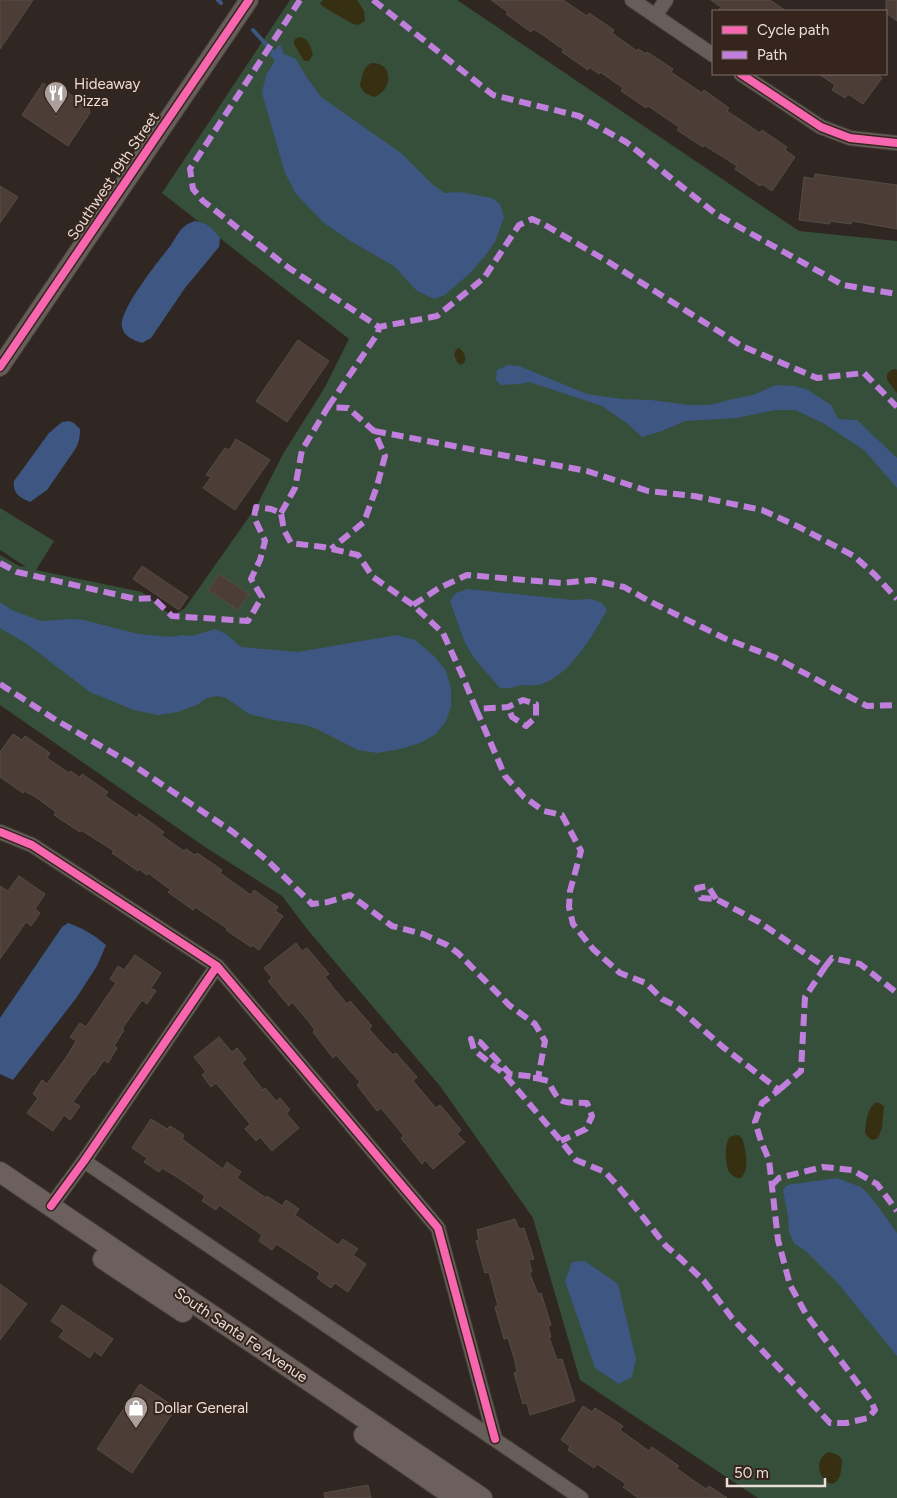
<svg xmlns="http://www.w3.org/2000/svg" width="897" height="1498" font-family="Figtree,sans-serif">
<rect width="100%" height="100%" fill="#302722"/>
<path fill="#354f3a" d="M290,0H457L799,231L897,241V1498H758L580,1380L533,1218L440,1086L307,929L282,896L205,847L0,705V555L19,566L26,567L0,550V508L54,541L36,570L142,592L172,616L185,608L256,507L283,454L325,387L349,339L162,193Z"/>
<path fill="#372f12" d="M323,0H357L364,11L365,21L358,25L353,24L322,6L320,3Z
M299,37C309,38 310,46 313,54L309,61H304L294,44V40Z
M372,63C395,63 392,91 374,97L365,93L360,86C362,77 363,66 372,63Z
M459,348C464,352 467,357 464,363L460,365L457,362L454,354L456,350Z
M895,369L897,370V393L887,380V374L891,370Z
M877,1102L884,1106L882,1128L878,1138L873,1140L869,1138L865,1133C866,1122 867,1107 877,1102Z
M738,1135L742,1138C746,1150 750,1169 741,1178C736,1178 733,1177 730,1173C725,1168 724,1142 730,1137C731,1136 737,1135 738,1135Z
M829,1452L838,1455L842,1460C841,1470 842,1480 832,1484C817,1480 814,1458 829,1452Z"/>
<path fill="#3d5782" d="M280,44L284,54L296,59L305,75L321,97L401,153L431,183L444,193L460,192L492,198L500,204L504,217L495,242L484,257L469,274L445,295L434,299L417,291L394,266L352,242L324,223L296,194L285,173L262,93L266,75L275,61L269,54L273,52Z
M195,221C207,223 213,228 220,238L219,247L185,288L151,338L142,343C134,340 124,337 122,327C118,311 160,259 171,245C175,239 179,230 185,226C187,224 192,222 195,221Z
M508,365L519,366L587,394L622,399L651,400L689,405H710L733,399L753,395L776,385L795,386L808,390L831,405L838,419L857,420L897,458V488L864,450L823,423L795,410H775L737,418L685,421L662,431L642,437L628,424L602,406L529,382L520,384L501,385L496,380L497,370Z
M69,421L74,423L80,429C80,437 79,444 74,451L47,490L30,502C20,498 12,493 14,481L49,433L62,422Z
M468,589L572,600L591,599L602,603L607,610C593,635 568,679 538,685C533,686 527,685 522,685C512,687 511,689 500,688L474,658L465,643L450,601L456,593Z
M0,602L12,610L41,621L71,619L84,620L138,634L171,637L182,635L192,636L215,629L226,634L241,647L298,652L397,635L415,640L434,656L446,671L451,689V707L446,721L436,734L420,743L400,749L377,753L358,750L317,729L305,725L274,720L249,714L226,698L218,696L206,698L199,704L178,712L158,715L134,710L90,692L27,644L0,628Z
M68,923C83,928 94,935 106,945L97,966L77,997L13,1080L0,1074V1018L62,927Z
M837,1178L861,1187L872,1198L897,1233V1356L836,1281L807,1252L794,1243L789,1232L788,1217L783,1190L787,1185Z
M585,1261L618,1284L636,1359L632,1377L619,1384L595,1368L565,1281L572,1262Z"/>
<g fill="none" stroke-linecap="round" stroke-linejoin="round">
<path stroke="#3d5782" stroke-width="4" d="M218,0L221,3
M253,30L273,52"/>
</g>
<path fill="#4c3e37" stroke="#544c48" d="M0,0H33L0,49Z
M491,0H563L587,16L589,13L614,30L612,33L637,51L638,49L646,54L647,52L673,69L671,72L702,93L704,90L729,108L727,111L760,133L762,130L787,147L785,150L795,157L772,191L762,184L760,186L735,169L737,166L704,145L703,147L677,130L679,127L648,106L646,108L621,91L623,88L600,72L599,74L589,67L588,70L562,52L564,50L543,35L533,29L531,32L506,14L508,12Z
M711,0H770L786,11H718L721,7Z
M886,0H897V21L886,13Z
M819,74H876L882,78L863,104L848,94L845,98L832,90L835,85Z
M43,83L58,94L62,89L89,107L90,113L68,146L22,115Z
M815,174L897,185V229L852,221L851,224L830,221V224L799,220L804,177L814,179Z
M0,186L18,197L0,223Z
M298,340L329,361L287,422L256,401Z
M236,439L270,460L235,510L203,488L211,477L206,475L225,448L229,450Z
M142,566L188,597L179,610L133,579Z
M219,574L249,594L238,610L208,590Z
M13,734L22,740L25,736L50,753L47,758L69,773L71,771L80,778L82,774L108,792L105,796L114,802L137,818L139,814L164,832L161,835L184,851L186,849L195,855L197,853L222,870L220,873L251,895L254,890L278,907L275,911L283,916L259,950L252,945L251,947L226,930L228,929L195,907L193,910L168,892L171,890L148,873L147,875L139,869L138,871L112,853L114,851L81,830L80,832L54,815L56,812L34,796L24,791L23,793L0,777V752Z
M19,876L45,894L35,909L40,913L31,926L26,922L0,959V886L8,891Z
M296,943L302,951L307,948L329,974L325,977L331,984V985L347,1004L350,1001L372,1026L369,1029L385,1047L393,1055L396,1053L417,1077L413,1081L436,1108L440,1105L461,1130L457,1134L465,1142L433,1169L425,1160L422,1164L401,1138L404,1136L381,1108L377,1111L357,1085L360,1082L336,1055L333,1058L313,1032L315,1030L309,1022L292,1002L289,1006L268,981L272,978L264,968Z
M135,955L161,973L151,988L156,991L147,1004L142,1000L122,1029L124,1030L114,1046L117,1048L108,1063L104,1060L94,1075L93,1074L73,1102L80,1106L70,1120L64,1115L53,1131L27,1113L38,1098L33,1094L42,1080L47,1084L67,1056L76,1041L70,1037L80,1023L86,1027L116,983L110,979L118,966L124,970Z
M219,1037L232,1052L237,1048L246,1059L242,1063L263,1090L265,1088L276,1101L280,1098L290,1110L286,1113L299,1128L272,1151L260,1137L256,1141L245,1129L250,1124L216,1083L211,1087L202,1075L206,1072L194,1057Z
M151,1119L167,1129L170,1126L184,1135L182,1139L223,1169L227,1162L241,1172L237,1178L266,1198L267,1196L282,1206L286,1200L299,1209L295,1215L338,1245L343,1239L358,1249L353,1255L366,1264L348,1292L335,1283L331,1288L317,1278L320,1273L276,1244L272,1250L259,1241L262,1235L219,1205L216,1210L202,1201L205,1196L177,1177L162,1168L159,1172L144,1162L147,1158L132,1148Z
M515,1219L519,1229L524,1228L534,1259L529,1260L532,1272H529L538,1294L541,1293L551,1325L548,1326L551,1337H549L557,1360L562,1359L575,1401L530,1415L527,1403L523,1404L514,1373L517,1372L515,1361L508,1338L504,1339L495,1307L498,1306L489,1272L485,1273L476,1241L479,1240L477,1230Z
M0,1284L27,1304L0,1340Z
M62,1305L113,1339L101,1356L94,1351L90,1358L59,1337L64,1330L51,1321Z
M140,1384L176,1408L132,1473L97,1449Z
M583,1406L592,1412L595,1408L623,1426L620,1430L649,1451L652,1447L679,1466L676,1468L697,1483L706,1489L709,1486L727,1498H638L623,1487L626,1484L597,1464L594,1468L568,1450L570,1446L561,1440Z
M368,1485L371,1498H325L324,1493Z"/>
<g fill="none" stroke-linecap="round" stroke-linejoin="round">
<g stroke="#49423d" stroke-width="16">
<path id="minor" d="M632,0L713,55
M655,16L666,0
M741,74L821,127L850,138L897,143
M0,832L32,845L217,966L438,1228L495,1439
M84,1161L581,1498
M51,1206L84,1161L217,966"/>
</g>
<g stroke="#49423d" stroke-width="20">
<path id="tertiary" d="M0,367L249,0"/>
</g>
<g stroke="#49423d" stroke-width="22">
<path id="secondary" d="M0,1172L482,1498
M103,1259L183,1312
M364,1435L456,1498"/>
</g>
<use href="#minor" stroke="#675e5b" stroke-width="14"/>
<use href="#tertiary" stroke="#675e5b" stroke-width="18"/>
<use href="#secondary" stroke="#6c605e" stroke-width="20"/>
<path stroke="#c07fdc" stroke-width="6" stroke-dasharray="12 6" stroke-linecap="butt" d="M300,0L190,169L193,189L203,201L289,268L379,327L437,316L484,278L519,225L532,219L545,225L607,261L742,346L817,378L864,373L897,407
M373,0L493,95L579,116L626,142L716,214L843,285L897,294
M328,407L378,333L379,327
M374,431L587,471L648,491L694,496L762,510L799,527L854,556L875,575L897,599
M281,513L295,488L302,450L328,407L348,408L374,431L385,456L377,486L364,522L331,549
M0,563L17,572L136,599L153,598L172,616L248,621L262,597L251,579L260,560L265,541L254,517L256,507L271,509L281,513L284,530L291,543L323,547L358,555L373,577L413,605L443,633L463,677L476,709L508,707L523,700L536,704V717L526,726L512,717L508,707
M413,605L439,588L467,575L561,583L592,580L624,587L651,602L726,639L774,657L867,706L897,705
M0,684L56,720L130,763L233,832L268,861L312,904L328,902L350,895L392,926L423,934L447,945L458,953L509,1005L535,1024L545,1041L538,1078H533
M476,709L505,776L524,797L544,811L562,815L581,851L570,891L569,907L573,924L593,949L620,973L646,983L662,999L676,1006L723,1047L779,1090L762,1103L755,1122L761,1141L769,1160L778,1240L790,1285L806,1314L871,1401L875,1410L868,1418L846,1423H830L732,1318L704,1281L680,1258L666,1246L618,1186L605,1172L576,1160L561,1141L504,1074L474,1050L471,1039L480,1042L510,1074L528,1076L548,1081C561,1106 560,1102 587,1103L592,1116L586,1129L561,1141
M716,899L708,886L697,888L701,898L716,899L759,922L825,967L805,997L801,1071L779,1090
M825,967L832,958L860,964L897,993
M772,1185L779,1178L823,1167L852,1170L877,1184L897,1211"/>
<g stroke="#36251c" stroke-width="11">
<path id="cycleway" d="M741,74L821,127L850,138L897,143
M0,367L249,0
M0,832L32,845L217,966L438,1228L495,1439
M51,1206L84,1161L217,966"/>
</g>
<use href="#cycleway" stroke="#f766af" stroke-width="8"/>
</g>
<defs>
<g id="restaurant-pin" transform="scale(1.25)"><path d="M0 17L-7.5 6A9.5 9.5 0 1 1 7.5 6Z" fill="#aa9f9a" stroke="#36251c"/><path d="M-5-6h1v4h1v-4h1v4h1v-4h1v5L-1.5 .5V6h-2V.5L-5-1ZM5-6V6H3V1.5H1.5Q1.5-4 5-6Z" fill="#fff"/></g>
<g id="shop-pin" transform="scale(1.25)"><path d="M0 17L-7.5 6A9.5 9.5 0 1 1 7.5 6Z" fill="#aa9f9a" stroke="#36251c"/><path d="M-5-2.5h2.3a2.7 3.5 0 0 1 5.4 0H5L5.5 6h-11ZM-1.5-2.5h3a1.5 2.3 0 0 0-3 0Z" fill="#fff"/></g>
</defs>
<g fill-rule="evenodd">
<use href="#restaurant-pin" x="56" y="93"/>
<use href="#shop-pin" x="136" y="1408"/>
</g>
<g text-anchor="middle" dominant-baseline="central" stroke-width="4" stroke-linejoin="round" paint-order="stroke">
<g font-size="15" fill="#ebdfda" stroke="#36251c" text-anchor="start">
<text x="74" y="84">Hideaway<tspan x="74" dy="17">Pizza</tspan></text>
<text x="154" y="1408">Dollar General</text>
</g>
<g font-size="15" fill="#ebdfda" stroke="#36251c">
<text transform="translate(113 176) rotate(-56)">Southwest 19th Street</text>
<text transform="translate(241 1335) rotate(34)">South Santa Fe Avenue</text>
</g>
</g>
<rect x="712" y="10" width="175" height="65" fill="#36251c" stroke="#7e6f68"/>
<rect x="722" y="26" width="25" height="8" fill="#f766af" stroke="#7e6f68"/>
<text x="757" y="35" font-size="15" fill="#ebdfda">Cycle path</text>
<rect x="722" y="51" width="25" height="8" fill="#c07fdc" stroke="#7e6f68"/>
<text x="757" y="60" font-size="15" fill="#ebdfda">Path</text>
<path d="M727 1478v8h98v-8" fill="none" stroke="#ebdfda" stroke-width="2.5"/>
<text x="734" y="1478" font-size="15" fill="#ebdfda" stroke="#36251c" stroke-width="4" paint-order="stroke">50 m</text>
</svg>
